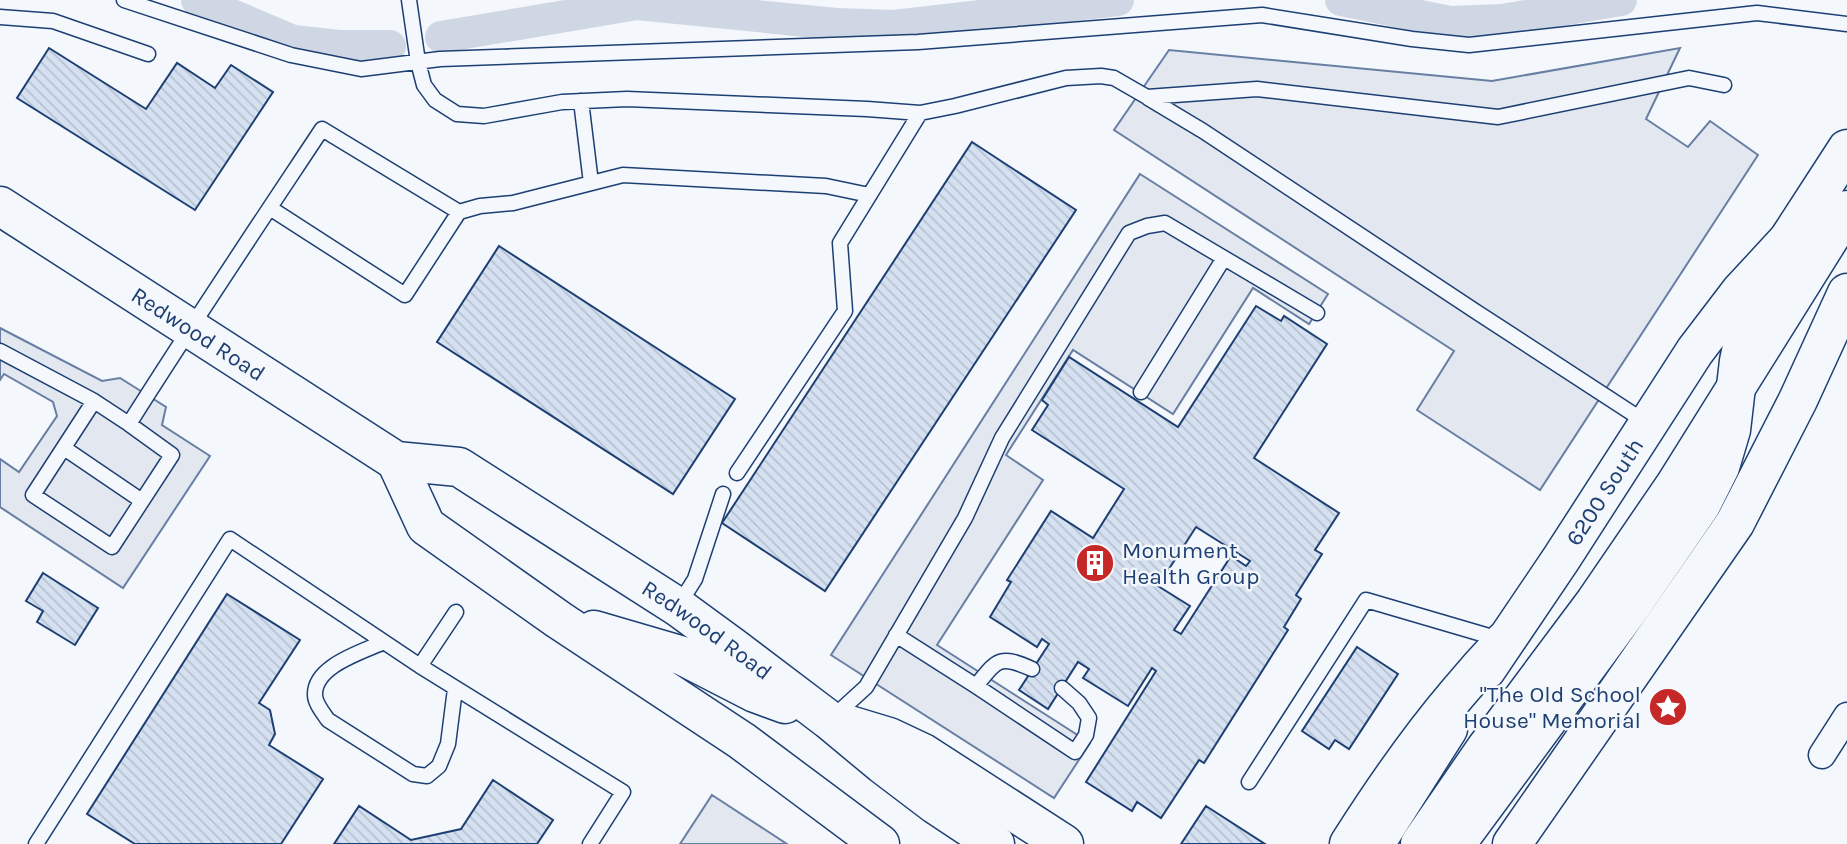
<svg xmlns="http://www.w3.org/2000/svg" width="1847" height="844" font-family="Karla,sans-serif">
<defs>
<pattern id="building-back-hatch" width="6" height="6" patternUnits="userSpaceOnUse" patternTransform="scale(1.75)"><rect width="6" height="6" fill="#d5e0f0"/><path d="M-1 5l2 2M0 0l6 6M5-1l2 2" fill="none" stroke="#b6c1d1"/></pattern>
</defs>
<rect width="100%" height="100%" fill="#f4f7fb"/>
<path fill="#e3e8f0" stroke="#687fa3" stroke-width="2" d="M1680,48L1646,119L1688,147L1710,121L1758,155L1540,490L1417,410L1454,351L1114,130L1169,50L1492,81Z
M1140,174L1328,294L1309,324L1253,288L1173,414L1073,350L1006,455L1043,480L937,645L1090,743L1054,798L831,655Z
M0,328L102,381L120,378L166,407L162,425L210,456L123,588L0,507V459L19,472L57,416L53,402L4,374L0,380Z
M712,795L787,844H680Z"/>
<g fill="none" stroke-linecap="round" stroke-linejoin="round">
<path stroke="#cfd7e4" stroke-width="32" d="M197,0L293,41L339,46H390
M1341,0L1450,22L1502,20L1621,0
M441,37L637,4L836,24L894,26L1118,0"/>
</g>
<path fill="url(#building-back-hatch)" stroke="#1d3f73" stroke-width="2" fill-rule="evenodd" d="M49,48L146,109L177,63L215,88L231,65L273,92L195,210L17,98Z
M972,142L1076,210L825,591L722,523Z
M499,246L735,399L673,494L437,342Z
M1256,306L1281,321L1284,316L1327,344L1254,458L1339,513L1315,550L1322,554L1296,595L1301,599L1284,627L1288,630L1204,763L1199,760L1161,818L1137,802L1132,811L1086,782L1156,671L1152,668L1128,706L1083,678L1089,669L1078,662L1048,709L1019,690L1049,644L1042,639L1037,647L990,617L1011,582L1007,580L1051,511L1093,538L1124,489L1032,430L1048,405L1042,400L1069,357L1178,427ZM1196,527L1250,561L1246,566L1231,556L1181,634L1174,630L1190,606L1158,586Z
M43,573L98,608L75,645L37,622L43,611L26,601Z
M227,594L300,640L259,703L270,710L275,734L269,745L323,779L281,844H135L87,814Z
M1357,647L1398,674L1349,749L1335,740L1329,749L1302,731Z
M493,780L553,820L537,844H334L359,806L411,840L461,829Z
M1206,806L1265,844H1181Z"/>
<g fill="none" stroke-linecap="round" stroke-linejoin="round">
<g stroke="#1d3f73" stroke-width="17">
<path id="service" d="M124,0L291,55L361,69L440,59L918,42L1262,15L1412,39L1469,45L1757,13L1847,24
M409,0L418,62L424,85L435,100L457,114L484,116L562,102L627,99L867,109L920,113L955,106L1066,78L1101,76L1114,78L1147,97L1257,89L1498,117L1689,78L1724,85
M0,17L53,21L148,54
M1148,98L1203,131L1475,311L1647,423
M581,101L591,183
M459,212L480,206L513,203L623,175L826,186L869,195
M1224,258L1317,313
M0,351L94,401L129,424C192,324 257,227 322,129L459,212L405,295L270,208
M94,401L33,495L112,547L172,455L129,424
M64,448L142,501
M737,473L845,311L840,243L920,113
M678,606L695,579L723,494
M896,635L976,686L1075,752L1086,735L1089,718L1079,703L1062,688
M384,642C362,652 314,666 315,695C315,703 323,713 328,720L413,774L427,776L439,766L448,744L455,689
M420,666L456,612
M976,686C997,660 999,654 1032,669
M832,718L866,687L965,518L1002,438L1129,233L1147,226L1165,223L1224,258L1141,392
M1249,782L1366,600L1499,639
M36,844L230,539L420,666L623,792L590,844"/>
</g>
<g stroke="#1d3f73" stroke-width="29">
<path id="minor" d="M1822,755L1847,716"/>
</g>
<g stroke="#1d3f73" stroke-width="41">
<g id="secondary">
<path id="s1" d="M1486,670L1561,559L1695,351L1740,292L1788,240L1847,149"/>
<path d="M1375,844L1448,729"/>
<path d="M1420,844L1486,748L1595,602L1675,485L1847,210"/>
</g>
</g>
<g stroke="#1d3f73" stroke-width="41">
<g id="primary">
<path id="s2" d="M0,206L396,461L459,467L678,607L734,648L829,720L882,764L936,805L995,844"/>
<path d="M396,461L426,526L559,620L742,741L880,844"/>
<path d="M594,630L683,656L755,693L785,704"/>
<path d="M846,724L889,737L923,753L1064,844"/>
<path d="M1349,844C1382,792 1417,741 1457,694C1472,676 1488,658 1504,641"/>
<path d="M1456,844L1630,608L1701,505L1720,467L1731,430L1739,361L1745,332L1756,303L1788,240"/>
<path d="M1512,844L1735,523L1798,400L1847,293"/>
</g>
</g>
<use href="#service" stroke="#f4f7fb" stroke-width="14"/>
<use href="#minor" stroke="#f4f7fb" stroke-width="26"/>
<use href="#secondary" stroke="#f4f7fb" stroke-width="38"/>
<use href="#primary" stroke="#f4f7fb" stroke-width="38"/>
</g>
<defs>
<g id="building-disc" transform="scale(2.0125)"><circle r="9.5" fill="#c62828" stroke="#f4f7fb"/><path d="M-4-6H4V6H1V3H-1V6H-4ZM-2.5-4.3h1.7v1.8h-1.7ZM.8-4.3h1.7v1.8H.8ZM-2.5-1h1.7V.8h-1.7ZM.8-1h1.7V.8H.8Z" fill="#fff"/></g>
<g id="sight-disc" transform="scale(2.0125)"><circle r="9.5" fill="#c62828" stroke="#f4f7fb"/><path d="M0-6L1.8-2.2L6-1.7L2.9 1.2L3.7 5.4L0 3.3L-3.7 5.4L-2.9 1.2L-6-1.7L-1.8-2.2Z" fill="#fff"/></g>
</defs>
<g fill-rule="evenodd">
<use href="#building-disc" x="1095" y="563"/>
<use href="#sight-disc" x="1668" y="707"/>
</g>
<g text-anchor="middle" dominant-baseline="central" stroke-width="5" stroke-linejoin="round" paint-order="stroke">
<g font-size="23" fill="#1d3f73" stroke="#f4f7fb">
<text stroke="none"><textPath href="#s2" startOffset="236">Redwood Road</textPath></text>
<text stroke="none"><textPath href="#s1" startOffset="214">6200 South</textPath></text>
<text stroke="none"><textPath href="#s2" startOffset="831">Redwood Road</textPath></text>
</g>
<g font-size="23" fill="#1d3f73" stroke="#f4f7fb" text-anchor="start">
<text x="1122" y="550">Monument<tspan x="1122" dy="26">Health Group</tspan></text>
<text x="1641" y="694" text-anchor="end">"The Old School<tspan x="1641" dy="26">House" Memorial</tspan></text>
</g>
</g>
</svg>
